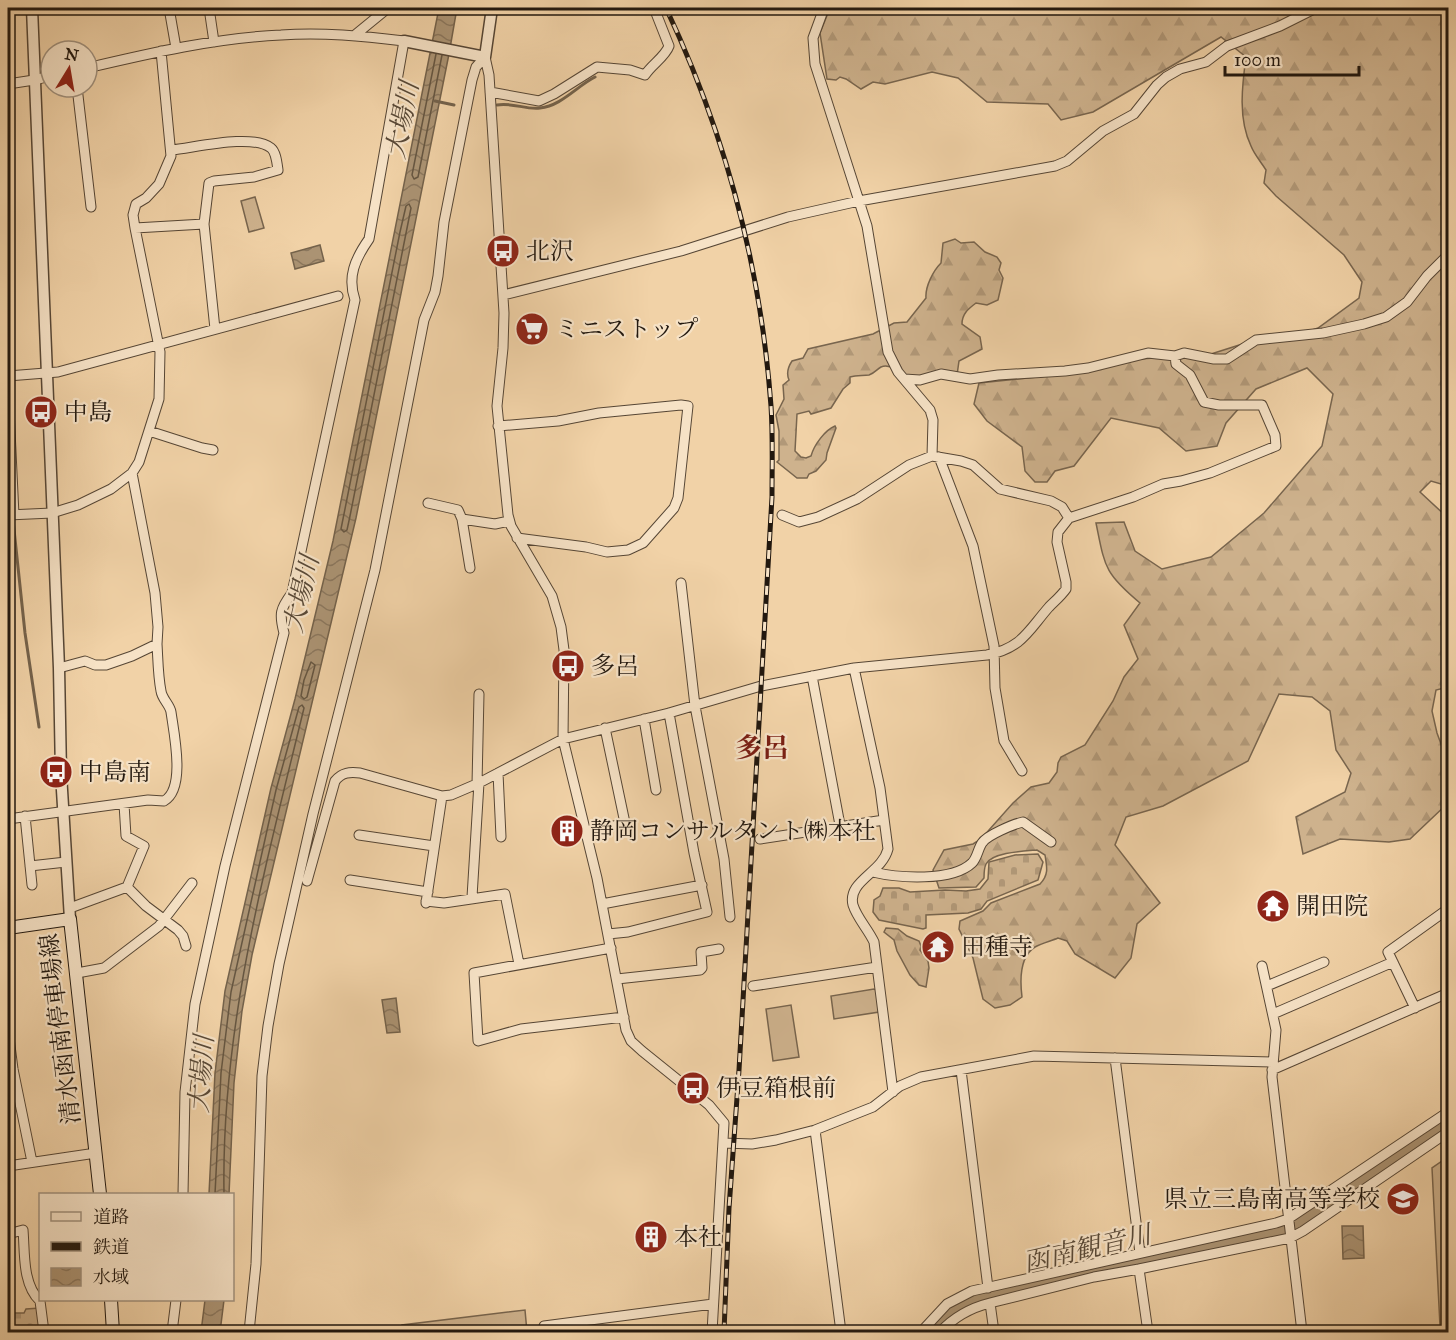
<svg xmlns="http://www.w3.org/2000/svg" width="1456" height="1340" font-family="'IM FELL Great Primer','Noto Serif JP',serif">
<defs>
<pattern id="forest-firs" width="22" height="20" patternUnits="userSpaceOnUse" patternTransform="scale(1.5)"><rect width="22" height="20" fill="#ceb28d"/><path d="M5 1l3.5 6h-7zM16 11l3.5 6h-7z" fill="#b19878"/></pattern>
<pattern id="cemetery-stones" width="16" height="16" patternUnits="userSpaceOnUse" patternTransform="scale(1.5)"><rect width="16" height="16" fill="#ceb28d"/><path d="M2 7V4a2 2 0 0 1 4 0v3zM10 15v-3a2 2 0 0 1 4 0v3z" fill="#b19878"/></pattern>
<pattern id="water-waves" width="16" height="10" patternUnits="userSpaceOnUse" patternTransform="scale(1.5)"><rect width="16" height="10" fill="#ab9373"/><path d="M0 5q4-4 8 0t8 0" fill="none" stroke="#8b775d"/></pattern>
</defs>
<rect width="100%" height="100%" fill="#f1d2a7"/>
<filter id="stains"><feTurbulence type="fractalNoise" baseFrequency=".00333" numOctaves="4"/><feColorMatrix values="0 0 0 0 .2 0 0 0 0 .09 0 0 0 0 .02 0 0 0 .5 -.17"/></filter>
<radialGradient id="worn" r=".72"><stop offset=".6" stop-color="#630" stop-opacity="0"/><stop offset="1" stop-color="#630" stop-opacity=".3"/></radialGradient>
<path fill="#ceb28d" stroke="#78654e" stroke-width="1.5" d="M255,197L264,228L249,232L241,201Z
M874,989L877,991L879,1012L834,1019L831,996Z
M791,1005L799,1057L773,1061L766,1009Z
M1448,1157V1326H1440L1432,1168Z
M525,1310L527,1332H403L402,1325Z"/>
<path fill="url(#forest-firs)" stroke="#78654e" stroke-width="1.5" d="M830,8H1448V486L1431,481L1420,492L1448,518V687L1436,690L1432,711L1437,733L1448,763V803L1410,839L1389,842L1340,839L1303,854L1296,817L1345,792L1351,773L1336,750L1330,711L1312,697L1279,694L1248,761L1163,806L1126,817L1115,845L1160,903L1137,924L1131,958L1115,978L1075,954L1067,941L1058,938C1051,941 1042,943 1035,947C1019,957 1020,981 1022,997L1010,1005L995,1008L983,999L973,958L959,929L960,921L983,911L991,903L1040,884C1049,875 1047,867 1045,855L1037,850C1025,851 992,852 986,864C984,868 984,874 984,878L976,887L939,888L933,870L944,850L973,844L981,839L1013,803L1031,787L1049,783L1057,772L1058,763L1061,757L1085,745L1113,701L1124,677L1138,659L1124,625L1140,603C1104,573 1105,567 1096,523L1124,522L1135,551L1162,569L1211,557L1264,513L1322,446L1333,394L1307,368L1256,389L1226,423L1217,446L1186,451L1159,428L1111,418L1074,466L1055,471L1047,482H1035L1025,471L1022,447L987,421L974,404L979,383L1085,372L1140,359L1211,354L1274,334L1304,333L1318,328L1359,298L1362,282L1344,255L1276,196L1264,183L1266,170C1261,162 1254,154 1251,146C1238,119 1242,86 1246,57L1221,37L1093,112L1061,120L1048,104L987,102L958,78L932,72L885,84L873,82L861,89L846,79L840,77L836,80L827,79L820,33Z
M955,239L961,243L974,242L985,252L997,257L1001,263L999,270L1003,278L998,300L987,305L976,303C968,309 962,314 962,324L980,337L982,349L959,361L957,375L907,377C901,372 890,363 881,367C877,369 875,373 869,375C863,376 857,375 850,377V383L843,389L831,408L811,414L809,411L797,414L795,451L801,457L806,458L811,456C814,445 825,430 835,426L836,428L827,453L826,460L816,471L809,474L807,478H797L777,462L779,460V431L776,415L784,399L783,385L789,380C786,373 788,367 792,361L803,358L808,349L873,334L894,323L907,322L926,298C925,287 933,271 941,263L943,243Z
M886,928L898,929L907,936L919,941L921,946L920,950L928,961L929,968L926,987L919,985L910,975L897,951L894,940L884,932Z"/>
<path fill="url(#cemetery-stones)" stroke="#78654e" stroke-width="1.5" d="M1038,854L1043,862L1038,880L987,901L981,909L968,913L926,915V928L923,929L879,920L873,912L874,900L880,896L883,888H899L910,892L945,890L966,891L980,889L988,879L989,862L1015,855Z
M40,1308L42,1332H16L15,1329L8,1324V1313H24L26,1309Z"/>
<path fill="url(#water-waves)" stroke="#74624b" stroke-width="1.5" d="M439,8H457L449,54L356,518L252,955L242,1011L234,1083L229,1194H209L215,1073L225,991L271,788L295,699L333,541Z
M320,245L324,261L295,269L291,253Z
M396,998L400,1032L387,1033L382,1000Z
M1342,1226H1363L1364,1258L1343,1259Z
M205,1300H224L220,1332H201Z"/>
<g fill="none" stroke-linecap="round" stroke-linejoin="round">
<path stroke="#665641" stroke-width="1.5" d="M436,54L412,175L414,179L418,177L442,55
M409,204L411,208L350,516L347,530L344,532L341,529L400,232L406,206Z
M311,662L315,665L307,697L304,699L301,696L304,680Z
M215,1194L221,1073L231,992L276,790L299,707L302,705L304,708C265,869 221,1027 224,1194"/>
<path stroke="#74624b" stroke-width="3" d="M435,101L454,105
M497,105C512,102 526,110 540,108C561,106 577,86 595,77
M8,480V493
M13,520L25,633L39,727"/>
<path stroke="#ab9373" stroke-width="16" d="M930,1332L955,1309L980,1298L1283,1229L1448,1121"/>
<g stroke="#564635" stroke-width="11">
<path id="minor" d="M169,8L176,48
M209,8L214,42
M824,8L813,38L815,64L867,226L888,352L898,372L930,410L933,420L932,456
M355,35L388,8
M87,68C151,53 215,38 281,35C322,32 363,36 404,41L369,239C355,259 347,277 355,300L292,593C280,609 279,614 284,633L225,866L195,1004L185,1092L183,1194
M8,84L34,80L51,76
M77,87L91,207
M490,92L539,101L554,94L597,67L630,70L645,75C651,65 665,57 669,46L654,8
M171,150C194,148 252,133 271,148C276,152 277,163 278,170L254,177L214,181L209,183L204,224L215,329
M135,228L204,224
M503,295L681,251L788,217L859,201L1055,166L1067,161L1103,131L1134,114L1157,85L1166,77L1180,69L1206,62L1227,46L1280,26L1316,8
M8,376L58,372L338,296
M904,379L920,380L941,374L970,379L998,375L1065,371L1088,368L1148,353L1175,356L1184,353L1214,359H1227L1256,340L1323,333L1364,324L1386,317L1407,302L1427,276L1448,255
M8,388L14,515
M498,426L558,421L599,413L681,405L688,406L678,498L674,508L643,543L628,550L607,552L586,547L517,538
M149,431L202,448L213,450
M939,457L973,546L994,646L995,688L1004,741L1022,771
M428,503L458,510L462,519L495,524L509,521
M8,515L52,513L78,505L111,489L132,473L139,462L159,399L160,352L135,228L133,215L136,204L146,198L159,184L171,156L161,51
M782,515L799,522L818,517L857,499L909,465L932,456L961,461L973,465L1000,489L1051,501L1062,507L1069,518
M462,519L470,568
M681,583L695,706L724,859L730,917
M59,668L85,661L95,665H106L132,656L157,644L158,627L155,593L132,473
M854,668L880,788L888,849C882,873 847,881 853,905C857,918 868,929 874,942L893,1092
M812,676L840,825
M644,719L656,790
M498,773L501,837
M477,784L479,694
M25,816L32,885
M8,819L148,800L164,801C186,789 174,734 171,712C170,705 162,699 161,691C158,676 158,660 157,644
M586,833L625,823L605,728
M359,835L434,846
M760,839L884,820
M30,866L66,862
M873,872C898,878 952,882 972,863C977,858 978,849 982,843C987,835 1014,824 1023,822L1051,842
M350,880L428,892
M307,881L335,781C342,772 350,772 360,773L442,796L451,795L479,783L563,739L669,713L761,686L854,668L987,655C1022,648 1028,631 1049,607C1055,601 1061,596 1066,589V582L1057,542L1058,532L1069,518L1133,497L1163,484L1181,481L1210,473L1276,446L1275,435L1262,405H1219L1204,402L1190,375L1176,364L1175,356
M127,887L146,906L178,930L183,936L186,946
M472,897L479,783
M426,901L444,903L505,894L519,964
M426,903L442,796
M602,904L702,885
M70,908L127,887L144,846L126,836L124,804
M608,934L628,932L707,912L694,853L669,713
M611,948L474,973L478,1041L521,1029L624,1017
M1262,966L1276,1030L1272,1077L1302,1332
M77,973L104,968L159,926L192,883
M617,979L700,970L702,968L701,952L719,949
M753,986L877,967
M1267,986L1324,962
M1415,1008L1388,952L1448,909
M1273,1014L1393,962
M8,1030L13,1069L32,1162
M1115,1058L1140,1253
M961,1070L988,1288
M1272,1070L1448,993
M815,1130L841,1332
M724,1143L752,1144L776,1140L815,1130L873,1107L900,1086L921,1077L1034,1056L1273,1062
M8,1166L96,1153
M8,1234L23,1230C25,1252 22,1284 40,1301L44,1332
M1139,1269L1290,1238L1303,1231L1448,1132
M172,1332L176,1300
M249,1332L256,1264L262,1076L268,1026L279,964L313,814L375,570L424,320L435,292L438,276L444,222L472,80L476,67L485,57L489,75L504,313L503,348L497,406L508,515L511,526L552,596L561,627L564,650L563,739L597,878L626,1030L631,1041L642,1051L709,1105L724,1123L712,1332
M545,1332L544,1326L713,1304
M921,1332L947,1304L972,1291L1276,1223L1288,1219L1448,1112
M940,1332C954,1317 970,1308 990,1303
M994,1332L990,1303L1094,1277L1139,1269L1148,1332"/>
</g>
<g stroke="#564635" stroke-width="13">
<path id="tertiary" d="M32,8L59,668L61,774L70,919
M404,41L485,57L492,8"/>
</g>
<g stroke="#22180f" stroke-width="14">
<path id="secondary" d="M8,928L70,919L100,1194
M111,1300L113,1332"/>
</g>
<use href="#minor" stroke="#f6e2c6" stroke-width="9"/>
<use href="#tertiary" stroke="#f6e2c6" stroke-width="10"/>
<use href="#secondary" stroke="#f6e2c6" stroke-width="12"/>
<g stroke="#22180f" stroke-width="5">
<path id="rail" d="M666,8C725,133 761,268 771,406C773,436 772,467 772,497L739,1070L729,1208L724,1332"/>
</g>
<use href="#rail" stroke="#f6e2c6" stroke-width="3" stroke-dasharray="9" stroke-linecap="butt"/>
</g>
<defs>
<g id="bus-disc" transform="scale(1.725)"><circle r="9.5" fill="#8f2418" stroke="#f6e2c6"/><path d="M-5-6H5V4H4V6H2V4H-2V6H-4V4H-5ZM-3.5-4V0h7V-4ZM-3.5 1.2v1.5H-2V1.2ZM2 1.2v1.5H3.5V1.2Z" fill="#fff"/></g>
<g id="supermarket-disc" transform="scale(1.725)"><circle r="9.5" fill="#8f2418" stroke="#f6e2c6"/><path d="M-6-5.5h2.5l.6 2H6L4.5 2H-2.5L-4.4-4H-6ZM-1.5 3.2a1.3 1.3 0 1 0 .1 0ZM3 3.2a1.3 1.3 0 1 0 .1 0Z" fill="#fff"/></g>
<g id="building-disc" transform="scale(1.725)"><circle r="9.5" fill="#8f2418" stroke="#f6e2c6"/><path d="M-4-6H4V6H1V3H-1V6H-4ZM-2.5-4.3h1.7v1.8h-1.7ZM.8-4.3h1.7v1.8H.8ZM-2.5-1h1.7V.8h-1.7ZM.8-1h1.7V.8H.8Z" fill="#fff"/></g>
<g id="temple-disc" transform="scale(1.725)"><circle r="9.5" fill="#8f2418" stroke="#f6e2c6"/><path d="M0-6L5-2H3V0L6.5 2.5H4V6H1.5V3h-3V6H-4V2.5H-6.5L-3 0V-2H-5Z" fill="#fff"/></g>
<g id="school-disc" transform="scale(1.725)"><circle r="9.5" fill="#8f2418" stroke="#f6e2c6"/><path d="M0-5L7-2L0 1L-7-2ZM-4 1L0 2.5L4 1V4Q0 6-4 4Z" fill="#fff"/></g>
</defs>
<g fill-rule="evenodd">
<use href="#bus-disc" x="503" y="251"/>
<use href="#supermarket-disc" x="532" y="329"/>
<use href="#bus-disc" x="41" y="412"/>
<use href="#bus-disc" x="568" y="666"/>
<use href="#bus-disc" x="56" y="772"/>
<use href="#building-disc" x="567" y="831"/>
<use href="#temple-disc" x="1273" y="906"/>
<use href="#temple-disc" x="938" y="947"/>
<use href="#bus-disc" x="693" y="1088"/>
<use href="#school-disc" x="1403" y="1199"/>
<use href="#building-disc" x="651" y="1237"/>
</g>
<g text-anchor="middle" dominant-baseline="central" stroke-width="4.5" stroke-linejoin="round" paint-order="stroke">
<g font-size="24" fill="#22180f" stroke="#f6e2c6" text-anchor="start">
<text x="526" y="251">北沢</text>
<text x="555" y="329">ミニストップ</text>
<text x="64" y="412">中島</text>
<text x="591" y="666">多呂</text>
<text x="79" y="772">中島南</text>
<text x="590" y="831">静岡コンサルタント㈱本社</text>
<text x="1296" y="906">開田院</text>
<text x="961" y="947">田種寺</text>
<text x="716" y="1088">伊豆箱根前</text>
<text x="1380" y="1199" text-anchor="end">県立三島南高等学校</text>
<text x="674" y="1237">本社</text>
</g>
<g font-size="24" fill="#22180f" stroke="#f6e2c6">
<text transform="translate(60 1029) rotate(-97)">清水函南停車場線</text>
</g>
<g font-size="26" font-style="italic" fill="#594937" stroke="#f6e2c6">
<text transform="translate(402 120) rotate(-79)">大場川</text>
<text transform="translate(301 594) rotate(-77)">大場川</text>
<text transform="translate(201 1074) rotate(-86)">大場川</text>
<text transform="translate(1087 1248) rotate(-13)">函南観音川</text>
</g>
<g font-size="27" font-weight="bold" fill="#7a1f14" stroke="#f6e2c6">
<text x="762" y="747">多呂</text>
</g>
</g>
<rect width="1456" height="1340" fill="none" stroke="#f1d2a7" stroke-width="30"/>
<rect x="9" y="9" width="1438" height="1322" fill="none" stroke="#22180f" stroke-width="3"/>
<rect x="15" y="15" width="1426" height="1310" fill="none" stroke="#22180f" stroke-width="1.5"/>
<rect x="39" y="1193" width="195" height="108" fill="#f6e2c6" stroke="#a1917d" stroke-width="1.5"/>
<rect x="51" y="1212" width="30" height="9" fill="#f6e2c6" stroke="#a1917d" stroke-width="1.5"/>
<text x="93" y="1223" font-size="18" fill="#22180f">道路</text>
<rect x="51" y="1242" width="30" height="9" fill="#22180f" stroke="#a1917d" stroke-width="1.5"/>
<text x="93" y="1253" font-size="18" fill="#22180f">鉄道</text>
<rect x="51" y="1268" width="30" height="18" fill="url(#water-waves)" stroke="#a1917d" stroke-width="1.5"/>
<text x="93" y="1283" font-size="18" fill="#22180f">水域</text>
<g transform="translate(69 69) rotate(11)"><circle r="28" fill="#f6e2c6" stroke="#a1917d" stroke-width="1.5"/>
<path d="M0-4.5L10 22L0 15L-10 22Z" fill="#8f2418"/>
<text y="-9" font-size="16" font-weight="bold" text-anchor="middle" fill="#22180f">N</text>
</g>
<path d="M1225 66v9h134v-9" fill="none" stroke="#22180f" stroke-width="3"/>
<text x="1234" y="66" font-size="18" fill="#22180f" stroke="#f6e2c6" stroke-width="4.5" paint-order="stroke">100 m</text>
<rect width="100%" height="100%" filter="url(#stains)"/>
<rect width="100%" height="100%" fill="url(#worn)"/>
</svg>
